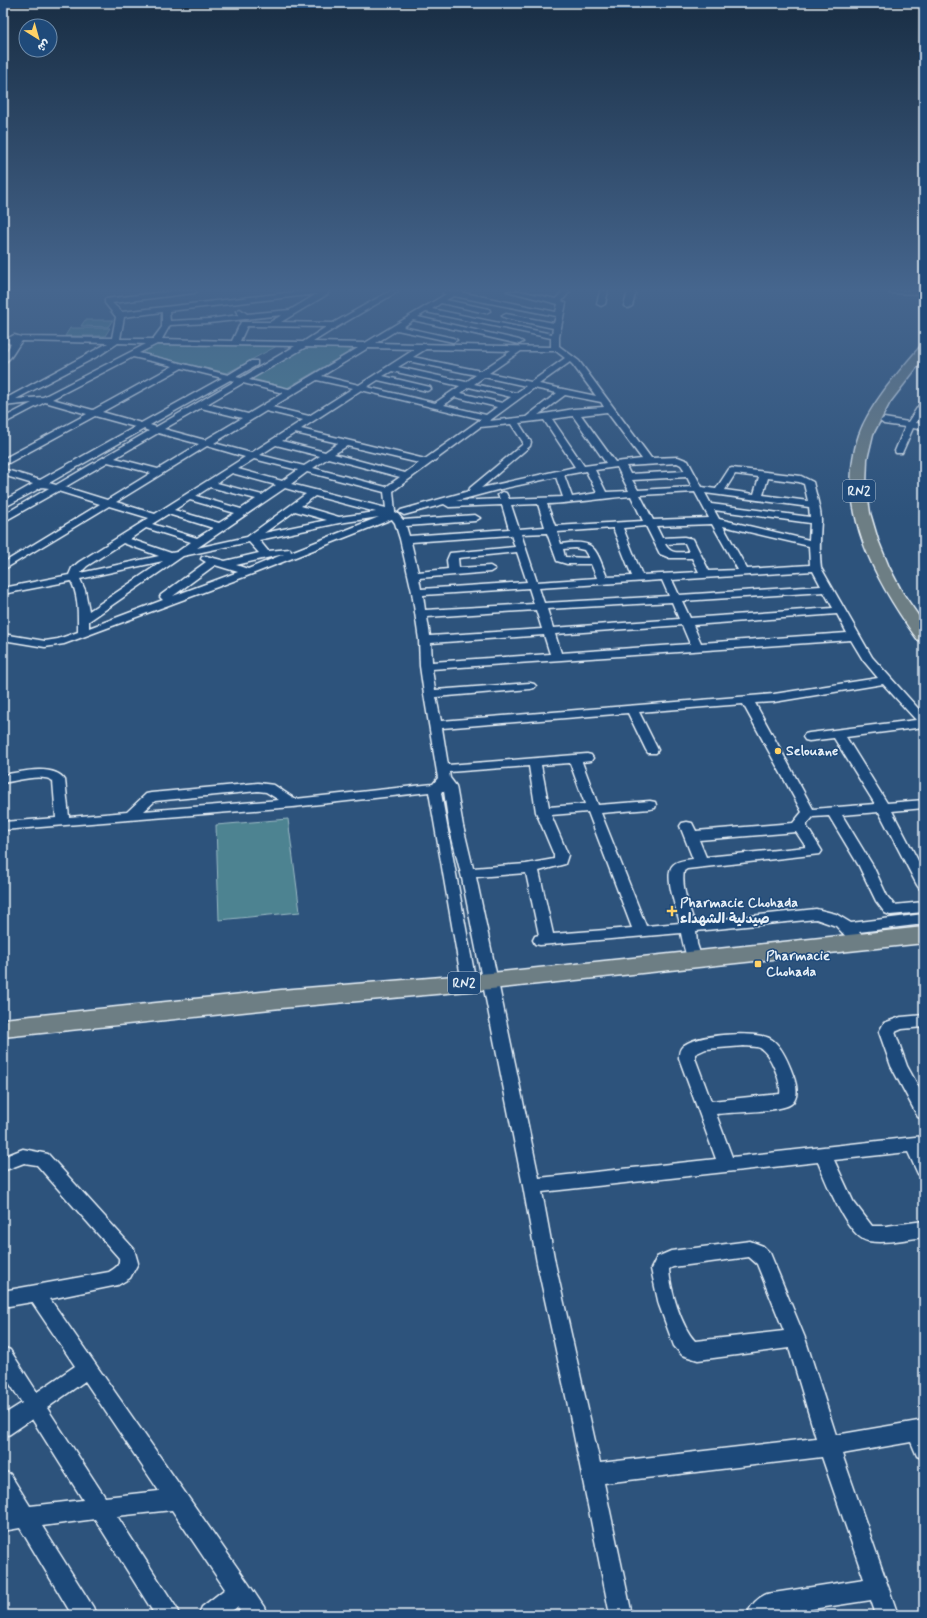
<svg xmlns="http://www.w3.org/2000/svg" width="927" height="1618" font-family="Mynerve,'Playpen Sans Arabic',sans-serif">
<rect width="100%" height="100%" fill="#2d537c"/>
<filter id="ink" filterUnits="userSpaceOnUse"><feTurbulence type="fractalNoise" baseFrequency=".025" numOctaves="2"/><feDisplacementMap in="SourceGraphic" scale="8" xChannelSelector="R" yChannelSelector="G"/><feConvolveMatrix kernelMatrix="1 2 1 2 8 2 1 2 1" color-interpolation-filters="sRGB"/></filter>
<g filter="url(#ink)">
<path fill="#4e8391" stroke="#9bbac4" d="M85,320H113L108,327L81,326Z
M70,328H110L105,336H65Z
M155,345L277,346L227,373L139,353Z
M306,347L354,349L287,388L249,378Z
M288,819L300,912L219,920L216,825Z"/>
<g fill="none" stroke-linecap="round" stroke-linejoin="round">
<g stroke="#e8f1f8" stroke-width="3">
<path id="minor" d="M173,291H197L194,293L112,303L122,312L303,291H328V294L281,322L333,323L390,291H399L337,327L313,342L365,343L446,294H443V291H455L556,312L558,304L507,291H520L556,299L563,291H570L562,301L566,303L559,337V346L579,361L651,458L678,457L688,461L702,487L716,489L729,469L732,468L801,476L813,482C816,495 821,509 821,521C820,537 819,552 821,568L872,657L924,715V727L846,737L887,803L924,800V808L892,811L924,872V890L919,888L917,885L879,812L842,815L873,866L887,896L894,905L924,902V912L890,915L885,913L876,901L859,866L829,816L813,817L807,824V827L822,851L820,854L687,869L684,871C681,888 689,906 694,922L816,909L836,914L851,923L924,914V924L859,932L867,942L865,946L860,947L855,946L836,926L816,919L696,931L697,944L702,959L700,963L695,964L690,963C685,954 683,943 681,933L540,945L535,944L533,940L535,936L539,935L526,873L476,877L539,1178L716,1159L679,1058C679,1054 679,1050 682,1047C694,1034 756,1030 771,1039C782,1046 789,1064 793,1075C796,1083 800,1097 791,1104C781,1112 731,1112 716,1114L732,1157L924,1136V1176L918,1174L908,1152L834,1160L853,1201L872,1226H886L924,1221V1237C906,1239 887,1244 868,1241C848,1237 825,1180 818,1162L542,1192L555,1263L600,1463L816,1438L789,1348L698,1360L682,1355L674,1346L659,1305L651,1269L657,1257L671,1251L750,1241L763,1246L770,1253L805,1338L836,1435L924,1420V1459L917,1456L911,1442L842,1454L898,1615H876L871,1600L773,1615H747C751,1605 757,1598 767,1594L864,1579L822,1457L604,1483L632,1615H610L567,1401L537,1263L523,1186L462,878L449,826L444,791H442L441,793L476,983L474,987L469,988L464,987L462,983L429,792L293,807L3,830V822L56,818L53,781C42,773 15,781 3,783V775C20,772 54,763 65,780L69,817L127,812L146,794L151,793L258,783L274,785L295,799L433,784L438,778L424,694L420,666L419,640L412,592L400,539L395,523L392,519L252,574L64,644L45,647L3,640V634L45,641L58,639L78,632C78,614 79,596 71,581L3,594V588L69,575L72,568L79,562L149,518L109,506L3,570V563L100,504L58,491L3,522V515L49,488L42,487L3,508V501L33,484L3,475V469L40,480L135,427L95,416L3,466V459L87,414L45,402L3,424V418L32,403L3,406V400L108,343L22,341C15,348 12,360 3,363V357L11,344L3,341L14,335L21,337L112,338L116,317L105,303V299ZM317,294L290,310L247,314L240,309L236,311L239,315L209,319L170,321L169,311ZM454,296L556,316L554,323L506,314L502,316L506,318L553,328L552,334L432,309L441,303L486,313L490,311L489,309L446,300ZM162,312V327L153,339H120L124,317ZM426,312L551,338V347L376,343L397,330L453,342L457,340L453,338L403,327L413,320L519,344L523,342L519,340L418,317ZM282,315L270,322H241L232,341L162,339L170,325L209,323ZM247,326L326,327L303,342L240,341ZM118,343L146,344L43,397L16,399L100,355ZM157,344L295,346L241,378L236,377L257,365V361H251L228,375L139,353ZM306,347L358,348L289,389L249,380ZM368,348L415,349L359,385L322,376ZM426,349L511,351L481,371L413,357ZM521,351H556L565,358L531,382L489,373ZM133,357L173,366L93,410L52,399ZM408,361L476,375L466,382L398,367ZM570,362L573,365L596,396L539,384ZM182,368L222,378L141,423L102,412ZM392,371L460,386L435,403L367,387L378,380L427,391L431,389L430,387L383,376ZM484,377L526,386L516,393L474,384ZM230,380L235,381L156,427L150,425ZM317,380L353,388L309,416L272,407ZM243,383L283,393L248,414L207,404ZM469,387L511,397L502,403L461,393ZM534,388L557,393L526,417L489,421ZM361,390L481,419L425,459L301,429ZM565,395L601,402L604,407L574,409L538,415ZM455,397L497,407L486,415L444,405ZM201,408L242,418L205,440L164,429ZM266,411L303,420L251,453L214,443ZM607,412L642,459L615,462L581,415ZM573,416L606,463L584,466L552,419ZM544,420L575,467L481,488L530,446L531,442L519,423ZM511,424L523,442L522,445L470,488L469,491L401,510L399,512L404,515L444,504L449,507L502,505L509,529L409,536L406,526L475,521L480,518L475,515L403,520L397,513L395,512L393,491L480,427ZM144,429L149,431L56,485L49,483ZM158,433L199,444L158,469L115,458ZM295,433L338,443L325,452L282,441ZM276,445L320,456L304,466L260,455ZM207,446L245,457L155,514L116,502ZM347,446L419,463L405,473L334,454ZM328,458L400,477L386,487L313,468ZM254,459L298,470L282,481L238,469ZM108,462L151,473L107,500L65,487ZM677,463L681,465L685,471L630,474L626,466ZM617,467L629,491L606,492L595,470ZM586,471L597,493L572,497L564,475ZM307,472L384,492L386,508L291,484ZM232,473L276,485L262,495L217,483ZM735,474L759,477L754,494L725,490ZM556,477L563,497L509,499L506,493L503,492L498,495L500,499L456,501L501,489ZM687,477L692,487L638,490L632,480ZM768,478L799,482L804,484L808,501L763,495ZM210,487L256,499L241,509L196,496ZM285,488L306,494L247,537L197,548ZM695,492L709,518L653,520L640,495ZM705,493L809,507L810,517L711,504ZM315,496L376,512L339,517L301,506ZM631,496L643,521L555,526L547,504C575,503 603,498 631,496ZM190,500L235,513L219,523L174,510ZM538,504L545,527L519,529L511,505ZM714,510L810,523L809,540L719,519ZM295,511L327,520L264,533ZM168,514L213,528L197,538L152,524ZM379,517L291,552L290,549L268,551L259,540L339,523ZM712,524L738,570L709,571L693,539L684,537L662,538L656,526ZM646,526L660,554L670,558H692L699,572L642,575L623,528ZM723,526L809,546L810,565L747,569ZM146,528L191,542L177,552L171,553L130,539ZM613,528L632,576L607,577C595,548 596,539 561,544L557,532ZM547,533L557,561L567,564H591L597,578L537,582L521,534ZM511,535L515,547L450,553L447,560L448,569L418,572L411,542ZM249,542L259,553L225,561L206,556L202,557L201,559L206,562L161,595L160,597L163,600L89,628V621L183,556ZM123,543L159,556L80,573L87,566ZM685,543L689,552C678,552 671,555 665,544ZM575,548L584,550L589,558L565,557L563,549ZM517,552L527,582L421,589L419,578L490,572L495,569L490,566L459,568L458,558ZM284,554L248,569L236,565ZM163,561L89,611L85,590L80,579ZM215,565L238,572L173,596ZM813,571L821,586L679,595L672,580ZM662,580L669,596L544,603L539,588ZM529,588L534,604L425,610L423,595ZM824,592L833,608L690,618L682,601ZM672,602L679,619L553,628L547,609ZM536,610L542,629L430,636L427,617ZM837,614L847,633L701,643L693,625ZM682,625L690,644L561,653L555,634ZM544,635L550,654L432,662L431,643ZM851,640L863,660L878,678L774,694L441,721L436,697L530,689L534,688L536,686L534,684L530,683L435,690L432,669ZM883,684L916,720L809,733L805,734L803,737L805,740L809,741L834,738L875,804L813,809L755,703L774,702ZM743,704L802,812L793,823L696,831L692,823L687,822L682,823L680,826L693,859C686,860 678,860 673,865C663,874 677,911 680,923L646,926L601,813L650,809L655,808L656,805L655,802L650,801L598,805L582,762L591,761L593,758L591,755L587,754L448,765L442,728L628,713L646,750L648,753H656L658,750L639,712ZM570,763L585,804L549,807L541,765ZM529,766L536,812L554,855V859L526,864L473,868L463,826L456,786L450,778L449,772ZM258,791L266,792L279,800L144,811L155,801ZM588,812L632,928L553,934L539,871L565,864L568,855L551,815ZM796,832L806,847L706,857L699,840ZM744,1046C749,1047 756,1046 760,1048C771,1054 782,1083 780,1094L711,1101L695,1058V1054L706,1049ZM749,1257L757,1264L784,1331L695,1341C681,1326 670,1289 669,1269L673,1267Z
M600,291H608L605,304L601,306L597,304Z
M628,291H636L632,306L628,308L624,306Z
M887,291H924V294L890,293Z
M924,401V410L916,423L924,424V430L913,428L902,453H896L895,451L905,427L884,424L880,421L884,418L908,422L921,402Z
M924,1015V1027L902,1029L895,1032L907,1066L924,1097V1119L918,1117L891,1066L879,1032L884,1023L901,1017Z
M23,1149L48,1154L134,1249L138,1263L130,1278L118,1285L50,1299L248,1583L264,1607L267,1615H243L237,1607L227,1615H199L202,1607L225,1589L172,1510L117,1516L176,1607L179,1615H155L95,1519L42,1526L93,1607L96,1615H72L20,1528L3,1531V1509H8L3,1500V1471L10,1474L30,1506L83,1500L32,1419L10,1434L3,1437V1415L22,1403L3,1373V1347L10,1350L37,1392L75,1366L32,1302L3,1307V1291L109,1272C115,1268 120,1266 119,1258L37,1165L24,1163L3,1171V1157ZM85,1381L159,1491L105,1497L47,1408Z"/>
</g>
<g stroke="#e8f1f8" stroke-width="3">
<path id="highway" d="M924,346V358L890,402L873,434L867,459L866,486L870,513L878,540L889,567L902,592L924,624V641L918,640C876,582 834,507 859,435C870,404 899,372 920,347Z
M924,927V943L491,989L281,1008L3,1037V1019L281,990L491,973Z"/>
</g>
<use href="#minor" fill="#1f4a7a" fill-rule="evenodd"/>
<use href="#highway" fill="#6d7e84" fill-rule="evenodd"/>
</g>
</g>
<linearGradient id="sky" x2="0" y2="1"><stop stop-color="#192e44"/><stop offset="0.56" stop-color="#46668e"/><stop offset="1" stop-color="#46668e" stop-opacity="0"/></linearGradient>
<rect width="927" height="518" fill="url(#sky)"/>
<g fill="#ffd166" stroke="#1f4a7a" stroke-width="1.5">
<circle cx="778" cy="751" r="4"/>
<path d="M670 905h4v4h4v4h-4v4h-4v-4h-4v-4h4z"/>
<rect x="754" y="960" width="8" height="8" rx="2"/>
</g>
<g text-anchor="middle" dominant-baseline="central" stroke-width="3" stroke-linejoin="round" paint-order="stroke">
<g fill="#1f4a7a" stroke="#acbfd2" stroke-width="1">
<rect x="843" y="480" width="32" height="22" rx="3"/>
<rect x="448" y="972" width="32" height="22" rx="3"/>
</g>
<g font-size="13" font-weight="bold" fill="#e8f1f8">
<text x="859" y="491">RN2</text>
<text x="464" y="983">RN2</text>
</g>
<g font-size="14" font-weight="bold" fill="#e8f1f8" stroke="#1f4a7a" text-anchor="start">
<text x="786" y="751">Selouane</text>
<text x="680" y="903">Pharmacie Chohada<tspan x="680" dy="16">صيدلية الشهداء</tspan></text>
<text x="766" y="956">Pharmacie<tspan x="766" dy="16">Chohada</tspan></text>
</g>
</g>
<rect width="927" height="1618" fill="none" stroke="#1f4a7a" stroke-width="16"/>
<rect x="8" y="8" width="911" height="1602" fill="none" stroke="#e8f1f8" stroke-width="1.5" filter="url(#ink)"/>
<g transform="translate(38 38) rotate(143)"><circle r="19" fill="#1f4a7a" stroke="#6f8dac"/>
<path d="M0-3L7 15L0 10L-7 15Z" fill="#ffd166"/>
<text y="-6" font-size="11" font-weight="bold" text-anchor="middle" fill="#e8f1f8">ش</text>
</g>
</svg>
